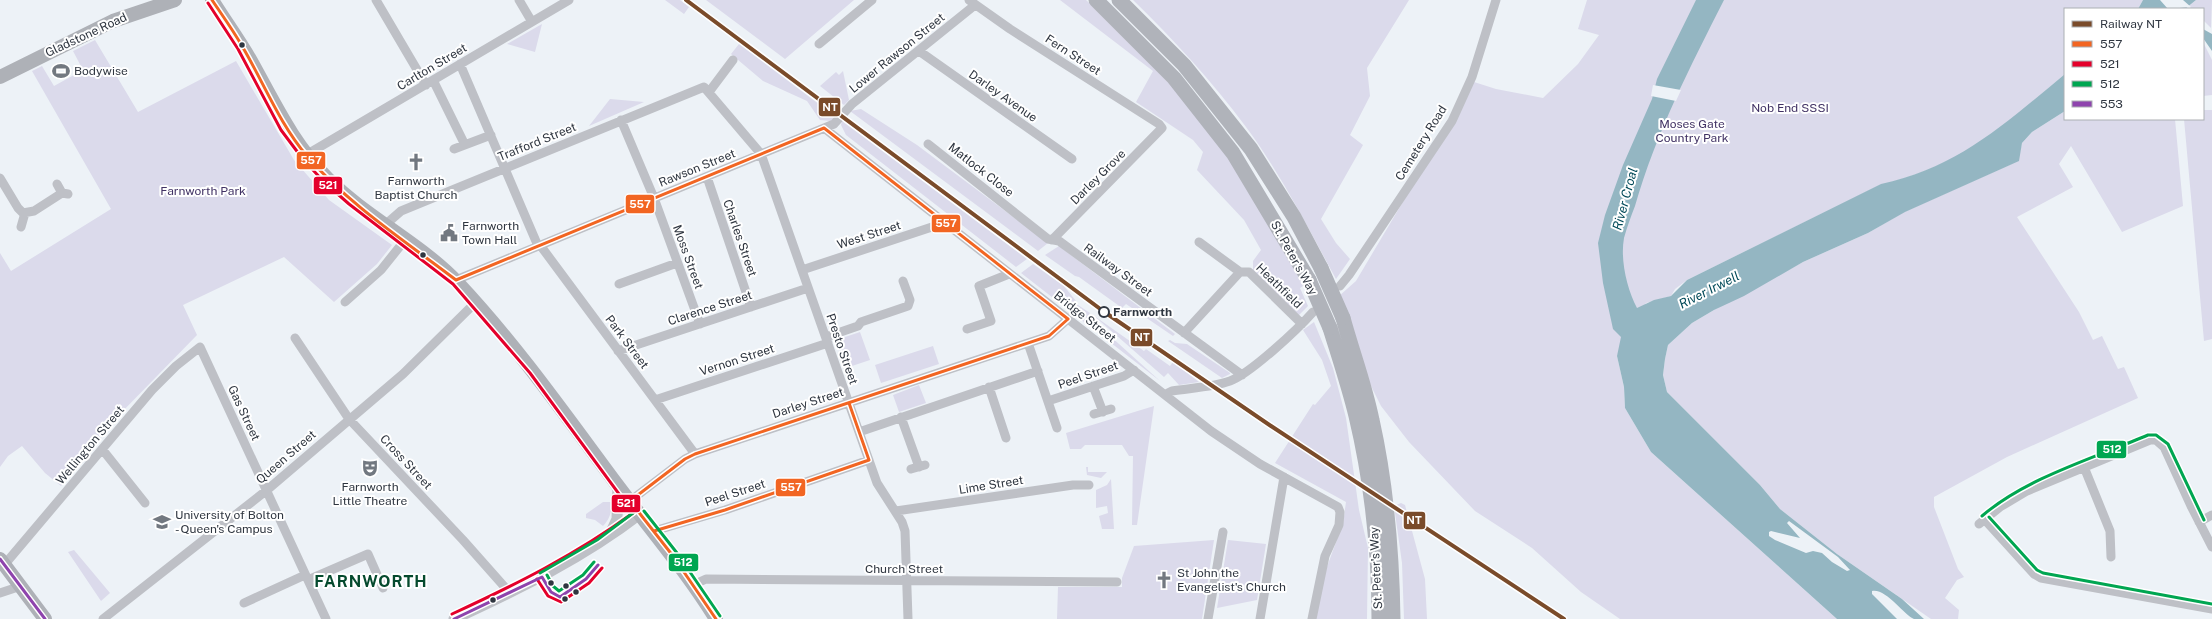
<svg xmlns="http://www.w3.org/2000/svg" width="2212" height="619" font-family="'Public Sans',sans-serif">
<rect width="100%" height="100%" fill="#edf2f7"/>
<path fill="#dbdaeb" d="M665,0H680L689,7L684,14Z
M706,0H854L785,59Z
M1060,0H1086C1134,43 1181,88 1219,141C1252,187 1279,237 1303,286L1300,288L1308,306L1298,316L1253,271V261L1261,250L1244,220L1197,170L1203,152L1193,140L1136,102L1153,71Z
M1133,0H1409L1367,68L1370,96L1350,135L1363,145L1321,219L1336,243L1350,259L1336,279C1308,228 1281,174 1246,127C1212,81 1174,40 1133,0Z
M1587,0H2143L2138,9H2065V74C2038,97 2011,122 1981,142C1951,162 1914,177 1880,185L1687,280L1675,289L1671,296L1646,303L1617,356L1624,387L1625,408L1651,452L1837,619H1620L1581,592L1532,548L1475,511L1409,442L1381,406L1362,368L1339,296L1356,281L1474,82L1496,89L1543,98L1578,64L1599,35L1578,29Z
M2196,0H2212L2211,28L2203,20V9H2192L2189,6Z
M542,24L535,52L507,44Z
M95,40L138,112L236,61L294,160L329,200L392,245L377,264L334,302L284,257L183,305L197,335L119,415L61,486L45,473L22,446L8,456L0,467V253L11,271L111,209L32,71L42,66L54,86L83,70L73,51Z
M2203,42L2212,60V95L2203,96Z
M739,44L836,117L831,121L820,120L807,101L763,81L731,54Z
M843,71L849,100L844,105L820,86L836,72L839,75Z
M610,99L644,102L589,126Z
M861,109L917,145L1048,243L1038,251L850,111Z
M2203,110H2212V339L2204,341L2184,119H2203Z
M2065,111V119H2175L2183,206L2122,232L2071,146L2059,164L2073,187L2017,217L2079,312L2093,340L2102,336L2118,369L2124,367L2138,398L2007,457L1934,497V507L1958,569L1964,577L1957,580L1945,598L1959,610L1958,619H1931L1837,554L1780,509L1760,485L1667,392L1663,375L1665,359L1668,345L1692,323L1714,310L1803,262L1868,233L1904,212L2018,161L2022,143L2032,132Z
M842,121L1027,259L1016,267L846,135L841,125Z
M1059,246L1175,334L1173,336L1126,304L1122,308L1079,277L1075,276L1045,255Z
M1033,264L1064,286L1076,301L1075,303L1090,313L1088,316L1160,381L1021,273Z
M1093,315L1144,351L1146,349L1170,366L1173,362L1199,382L1179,385L1168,373L1164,377Z
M1314,322L1333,368L1346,418L1359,510L1368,548L1367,619H1316L1324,575L1343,523L1346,502L1275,463L1313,404L1315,405L1331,386L1322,360L1303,330Z
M860,332L870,360L846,368L836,340Z
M1170,340L1175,343L1187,344L1230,373V374L1222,378L1168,341Z
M933,346L939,364L881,383L875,365Z
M919,385L926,403L899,412L893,395Z
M1154,406L1137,525H1132L1133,456H1129L1122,445H1085L1081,449H1070L1066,433Z
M1086,467H1088V472H1107L1101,478L1087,475Z
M1111,479L1114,529H1102L1099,516L1108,513L1107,506L1096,508V490L1107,485Z
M603,502H611C612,511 610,519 603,526L595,520L586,518V514Z
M1401,503L1405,505L1425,579L1427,619H1404L1402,563L1394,506Z
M1214,540L1202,619H1057L1058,587H1122V578L1134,546Z
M1228,540L1266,544L1257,600L1217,608Z
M74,550L110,593L101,601L68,552Z"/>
<path fill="#94b6c2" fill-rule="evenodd" d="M1696,0H1724C1690,67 1656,133 1635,206C1631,216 1627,227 1624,238C1620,260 1627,289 1637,308L1654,300L1671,296L1687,280L1881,184C1958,168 2007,122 2065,74V111L2032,132L2022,143L2019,161L1905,212L1868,233L1803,262L1744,296L1714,310L1692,323L1668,345L1665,359L1663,375L1667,392L1760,485L1780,509L1837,554L1902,599L1924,619C1921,619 1916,619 1914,619C1904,615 1886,588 1872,591V594L1897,619H1837L1651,452L1625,408L1624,387L1617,356L1621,337L1613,329L1603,283L1598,243L1605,215L1623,165L1652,99L1657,79ZM1789,521L1838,557L1850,570L1847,571L1832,562L1822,553L1813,551L1806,553L1775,540L1769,536V532L1771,531L1800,538L1787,523Z
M2143,0H2196L2185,9H2138Z
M2203,29L2212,34V51L2203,38Z"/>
<path fill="#edf2f7" d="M2160,0H2183L2191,7L2168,9Z
M1653,85L1681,90L1676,101L1651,96Z"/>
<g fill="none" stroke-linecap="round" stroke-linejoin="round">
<path stroke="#bec0c6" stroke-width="9" d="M376,0L426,85
M519,0L532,22
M969,0L1010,29L1159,124L1162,128L1052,240
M819,44L872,0
M919,51L1072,159
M460,64L538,246
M433,80L465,145
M709,92L733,60
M621,120L654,198L700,324
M824,128L1211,431L1260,464L1338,507L1340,512L1339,525L1325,556L1312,619
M928,144L1048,239L1059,241L1242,375
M454,149L491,135
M306,155L569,0
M707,177L751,307
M0,178L18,208L23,213L34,211L62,193
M57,184L62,193L68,194
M385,225L401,211L704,87L761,154L877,483L902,522L905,531L908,619
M21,227L25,213
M1199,242L1240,272H1249L1302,324
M540,245L695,454
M802,270L944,223
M456,280L834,124L852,104L975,5
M619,284L677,263
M1340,286L1349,275L1452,121L1472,77L1496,0
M345,302L381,270L405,240
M967,329L991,321L979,286L1009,274
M1184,333L1240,272
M826,337L858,326L861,322L908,306L910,300L903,281
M295,338L349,419L463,540L510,593
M1028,343L1057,428
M618,351L808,288
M1093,386L1103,412
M989,387L1006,438
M1166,394L1172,391C1191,388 1213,387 1230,381C1250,374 1298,329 1313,312
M655,400L828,343
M1048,401L1124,376L1134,370
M1094,414L1111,409
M901,417L919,467
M859,432L1038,371
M102,449L145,503
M2084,467L2110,531L2111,557
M911,469L925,465
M630,501L685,459L695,454L1049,336L1068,319
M896,511L1073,485H1089
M1985,520L2034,574L2041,578L2212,609
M2199,522L2212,515
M1979,524L2000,507L2027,491L2150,440H2156L2164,447L2191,506L2212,547
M654,531L725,510L869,460
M5,564L152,390L176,366L200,347L326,619
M308,580L368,554L383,588
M693,585L706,579L1117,582
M0,593L21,586
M244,603L305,575
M103,619L267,490L403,374L476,302
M1208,619L1223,532
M1260,619L1284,477"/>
<path stroke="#bec0c6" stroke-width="11" d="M610,534L617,519L618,486
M454,619C519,589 583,558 640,514"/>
<path stroke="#aeb1b7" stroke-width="14" d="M212,0C225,21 239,40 251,61C275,104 293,144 328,179C367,218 420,243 458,283C517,346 566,416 618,486C651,530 687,572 716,619
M0,77L113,21L175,0
M0,559L45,619"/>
<path stroke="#b0b3ba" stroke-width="15" d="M1096,0L1174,78L1233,153L1309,280
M1119,0L1184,65L1251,149L1294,217L1321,268
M1343,318C1352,351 1365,385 1372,420C1387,487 1392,551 1393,619
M1330,328C1339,357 1349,387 1356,416C1372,483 1379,551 1379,619"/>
<path stroke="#b0b3ba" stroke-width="15" d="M1321,268L1343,318
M1309,280L1330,328"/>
<g stroke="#fff" stroke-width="6">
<path id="bus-1" d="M212,0C222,15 233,30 242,46C264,83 279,123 307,156C349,205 405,241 456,280
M824,128L1068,319
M456,280L824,128
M654,531L725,510L869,460L849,403
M716,619L673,556L630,501L685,459L695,454L1049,336L1068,319"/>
</g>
<g stroke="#fff" stroke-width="6">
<path id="bus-2" d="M208,3L238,49L281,130L302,158L324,182L349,204L453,284L530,373L633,513C577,554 515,585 452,614
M537,579L548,596L561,602L589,583L602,568"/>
</g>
<g stroke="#fff" stroke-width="6">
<path id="bus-3" d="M644,511L677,553L720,616
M1982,516C2026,478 2094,458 2148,435H2156L2168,444L2204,520
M1989,517L2037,570L2043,573L2212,604
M540,573L597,540L637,510
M547,575L553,586L559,591L583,575L594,562"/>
</g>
<g stroke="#fff" stroke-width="6">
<path id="bus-4" d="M0,559L45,619
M454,619L542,577L551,592L560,597L586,579L598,565"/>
</g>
<use href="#bus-1" stroke="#f26522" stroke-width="3"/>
<use href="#bus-2" stroke="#e4002b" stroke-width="3"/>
<use href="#bus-3" stroke="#00a651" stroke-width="3"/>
<use href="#bus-4" stroke="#8e44ad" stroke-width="3"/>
<g stroke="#fff" stroke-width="7">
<path id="rail-1" d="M686,0L1103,311L1271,426L1564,619"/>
</g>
<use href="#rail-1" stroke="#7a4b2a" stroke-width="4"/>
</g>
<defs>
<g id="stadium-bare" transform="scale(1.38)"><path d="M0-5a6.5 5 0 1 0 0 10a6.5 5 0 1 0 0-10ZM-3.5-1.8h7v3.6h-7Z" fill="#727880" stroke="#fff" stroke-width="2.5" paint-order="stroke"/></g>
<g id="church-bare" transform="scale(1.38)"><path d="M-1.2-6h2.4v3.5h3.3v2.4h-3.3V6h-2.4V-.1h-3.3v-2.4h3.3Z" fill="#727880" stroke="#fff" stroke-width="2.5" paint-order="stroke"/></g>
<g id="civic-bare" transform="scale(1.38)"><path d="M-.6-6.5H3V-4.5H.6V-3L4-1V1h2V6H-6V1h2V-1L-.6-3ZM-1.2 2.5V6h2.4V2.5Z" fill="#727880" stroke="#fff" stroke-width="2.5" paint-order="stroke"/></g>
<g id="theatre-bare" transform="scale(1.38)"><path d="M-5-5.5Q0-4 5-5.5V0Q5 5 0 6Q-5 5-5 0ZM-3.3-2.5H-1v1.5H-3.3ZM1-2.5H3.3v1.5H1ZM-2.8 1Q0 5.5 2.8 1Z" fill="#727880" stroke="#fff" stroke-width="2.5" paint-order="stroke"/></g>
<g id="university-bare" transform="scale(1.38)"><path d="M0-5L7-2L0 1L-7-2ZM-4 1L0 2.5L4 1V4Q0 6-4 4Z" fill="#727880" stroke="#fff" stroke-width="2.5" paint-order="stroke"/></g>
</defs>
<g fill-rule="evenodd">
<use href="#stadium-bare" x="61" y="71"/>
<use href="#church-bare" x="416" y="162"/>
<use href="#civic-bare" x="449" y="233"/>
<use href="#theatre-bare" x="370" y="468"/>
<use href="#university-bare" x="162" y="522"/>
<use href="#church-bare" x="1164" y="580"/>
</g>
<g fill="#2f3640" stroke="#fff" stroke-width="1.5">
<circle cx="242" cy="45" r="3.5"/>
<circle cx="423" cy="255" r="3.5"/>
<circle cx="551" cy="583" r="3.5"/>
<circle cx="566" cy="586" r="3.5"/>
<circle cx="576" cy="592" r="3.5"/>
<circle cx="565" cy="599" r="3.5"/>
<circle cx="493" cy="600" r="3.5"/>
</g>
<circle fill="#fff" stroke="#2f3640" stroke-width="2" cx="1104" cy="312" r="5"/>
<g text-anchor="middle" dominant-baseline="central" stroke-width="4" stroke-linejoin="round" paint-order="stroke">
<g font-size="12" fill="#2f3640" stroke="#fff">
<text transform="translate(86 35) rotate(-25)">Gladstone Road</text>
<text transform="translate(897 53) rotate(-39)">Lower Rawson Street</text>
<text transform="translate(1073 55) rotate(33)">Fern Street</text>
<text transform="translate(432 67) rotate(-31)">Carlton Street</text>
<text transform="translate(1003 96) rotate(35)">Darley Avenue</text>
<text transform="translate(537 142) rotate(-22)">Trafford Street</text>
<text transform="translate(1421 143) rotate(-58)">Cemetery Road</text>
<text transform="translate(697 168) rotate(-22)">Rawson Street</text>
<text transform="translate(981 170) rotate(38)">Matlock Close</text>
<text transform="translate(1098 177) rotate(-45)">Darley Grove</text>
<text transform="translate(869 235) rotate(-18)">West Street</text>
<text transform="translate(740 238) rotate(71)">Charles Street</text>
<text transform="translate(688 257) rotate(70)">Moss Street</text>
<text transform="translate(1294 258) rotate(61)">St. Peter's Way</text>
<text transform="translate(1118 270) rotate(36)">Railway Street</text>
<text transform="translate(1279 286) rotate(44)">Heathfield</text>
<text transform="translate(710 308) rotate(-18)">Clarence Street</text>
<text transform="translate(1085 317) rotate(38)">Bridge Street</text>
<text transform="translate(627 342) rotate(53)">Park Street</text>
<text transform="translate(842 349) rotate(71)">Presto Street</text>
<text transform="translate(737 360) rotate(-18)">Vernon Street</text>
<text transform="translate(1088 375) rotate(-19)">Peel Street</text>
<text transform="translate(808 403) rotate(-18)">Darley Street</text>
<text transform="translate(244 413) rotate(65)">Gas Street</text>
<text transform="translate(90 445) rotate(-50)">Wellington Street</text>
<text transform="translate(286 457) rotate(-41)">Queen Street</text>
<text transform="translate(406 462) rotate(47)">Cross Street</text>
<text transform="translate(991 485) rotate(-9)">Lime Street</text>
<text transform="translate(735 493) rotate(-18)">Peel Street</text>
<text transform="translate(1376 568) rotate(-93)">St. Peter's Way</text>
<text x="904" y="569">Church Street</text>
</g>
<g font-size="12" fill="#2f3640" stroke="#fff" text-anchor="start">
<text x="74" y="71">Bodywise</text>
<text x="416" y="181" text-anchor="middle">Farnworth<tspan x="416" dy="14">Baptist Church</tspan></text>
<text x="462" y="226">Farnworth<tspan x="462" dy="14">Town Hall</tspan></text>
<text x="370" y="487" text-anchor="middle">Farnworth<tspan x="370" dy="14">Little Theatre</tspan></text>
<text x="175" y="515">University of Bolton<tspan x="175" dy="14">- Queen's Campus</tspan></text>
<text x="1177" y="573">St John the<tspan x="1177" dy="14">Evangelist's Church</tspan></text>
</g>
<g font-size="12" fill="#413264" stroke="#fff">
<text x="1790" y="108">Nob End SSSI</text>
<text x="1692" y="124">Moses Gate<tspan x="1692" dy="14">Country Park</tspan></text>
<text x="203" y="191">Farnworth Park</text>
</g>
<g font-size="12" font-weight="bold" fill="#2f3640" stroke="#fff" text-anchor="start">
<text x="1113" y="312">Farnworth</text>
</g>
<g font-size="13" font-style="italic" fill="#004958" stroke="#fff">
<text transform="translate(1625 199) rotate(-75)">River Croal</text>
<text transform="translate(1709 290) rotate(-27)">River Irwell</text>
</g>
<g font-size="16" font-weight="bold" letter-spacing="1" fill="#054a2e" stroke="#fff">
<text x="371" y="581">FARNWORTH</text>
</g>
</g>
<g stroke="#fff" stroke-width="1.5">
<rect x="818" y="97" width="23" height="20" rx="4" fill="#7a4b2a"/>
<rect x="296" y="151" width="30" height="19" rx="4" fill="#f26522"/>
<rect x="313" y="176" width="30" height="19" rx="4" fill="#e4002b"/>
<rect x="625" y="194" width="30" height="20" rx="4" fill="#f26522"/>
<rect x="931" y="214" width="30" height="19" rx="4" fill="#f26522"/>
<rect x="1130" y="328" width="23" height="19" rx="4" fill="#7a4b2a"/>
<rect x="2096" y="440" width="31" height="19" rx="4" fill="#00a651"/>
<rect x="775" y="478" width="31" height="19" rx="4" fill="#f26522"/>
<rect x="611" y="494" width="30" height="19" rx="4" fill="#e4002b"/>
<rect x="1403" y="511" width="23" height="19" rx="4" fill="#7a4b2a"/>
<rect x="668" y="553" width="31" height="19" rx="4" fill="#00a651"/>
</g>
<g font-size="11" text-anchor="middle" font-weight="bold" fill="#fff">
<text x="830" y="111">NT</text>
<text x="311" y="164">557</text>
<text x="328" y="189">521</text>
<text x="640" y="208">557</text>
<text x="946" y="227">557</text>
<text x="1142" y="341">NT</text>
<text x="2112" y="453">512</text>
<text x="791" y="491">557</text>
<text x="626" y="507">521</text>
<text x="1414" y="524">NT</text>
<text x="683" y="566">512</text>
</g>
<rect x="2064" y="8" width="140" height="112" fill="#ffffff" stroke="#acafb3"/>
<rect x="2072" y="21" width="20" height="6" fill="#7a4b2a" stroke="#acafb3"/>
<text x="2100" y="28" font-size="12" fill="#2f3640">Railway NT</text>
<rect x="2072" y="41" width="20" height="6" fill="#f26522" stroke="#acafb3"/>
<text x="2100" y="48" font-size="12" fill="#2f3640">557</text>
<rect x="2072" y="61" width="20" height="6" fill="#e4002b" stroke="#acafb3"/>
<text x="2100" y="68" font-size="12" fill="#2f3640">521</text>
<rect x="2072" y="81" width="20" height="6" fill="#00a651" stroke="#acafb3"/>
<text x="2100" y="88" font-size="12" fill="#2f3640">512</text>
<rect x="2072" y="101" width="20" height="6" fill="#8e44ad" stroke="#acafb3"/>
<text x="2100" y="108" font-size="12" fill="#2f3640">553</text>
</svg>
